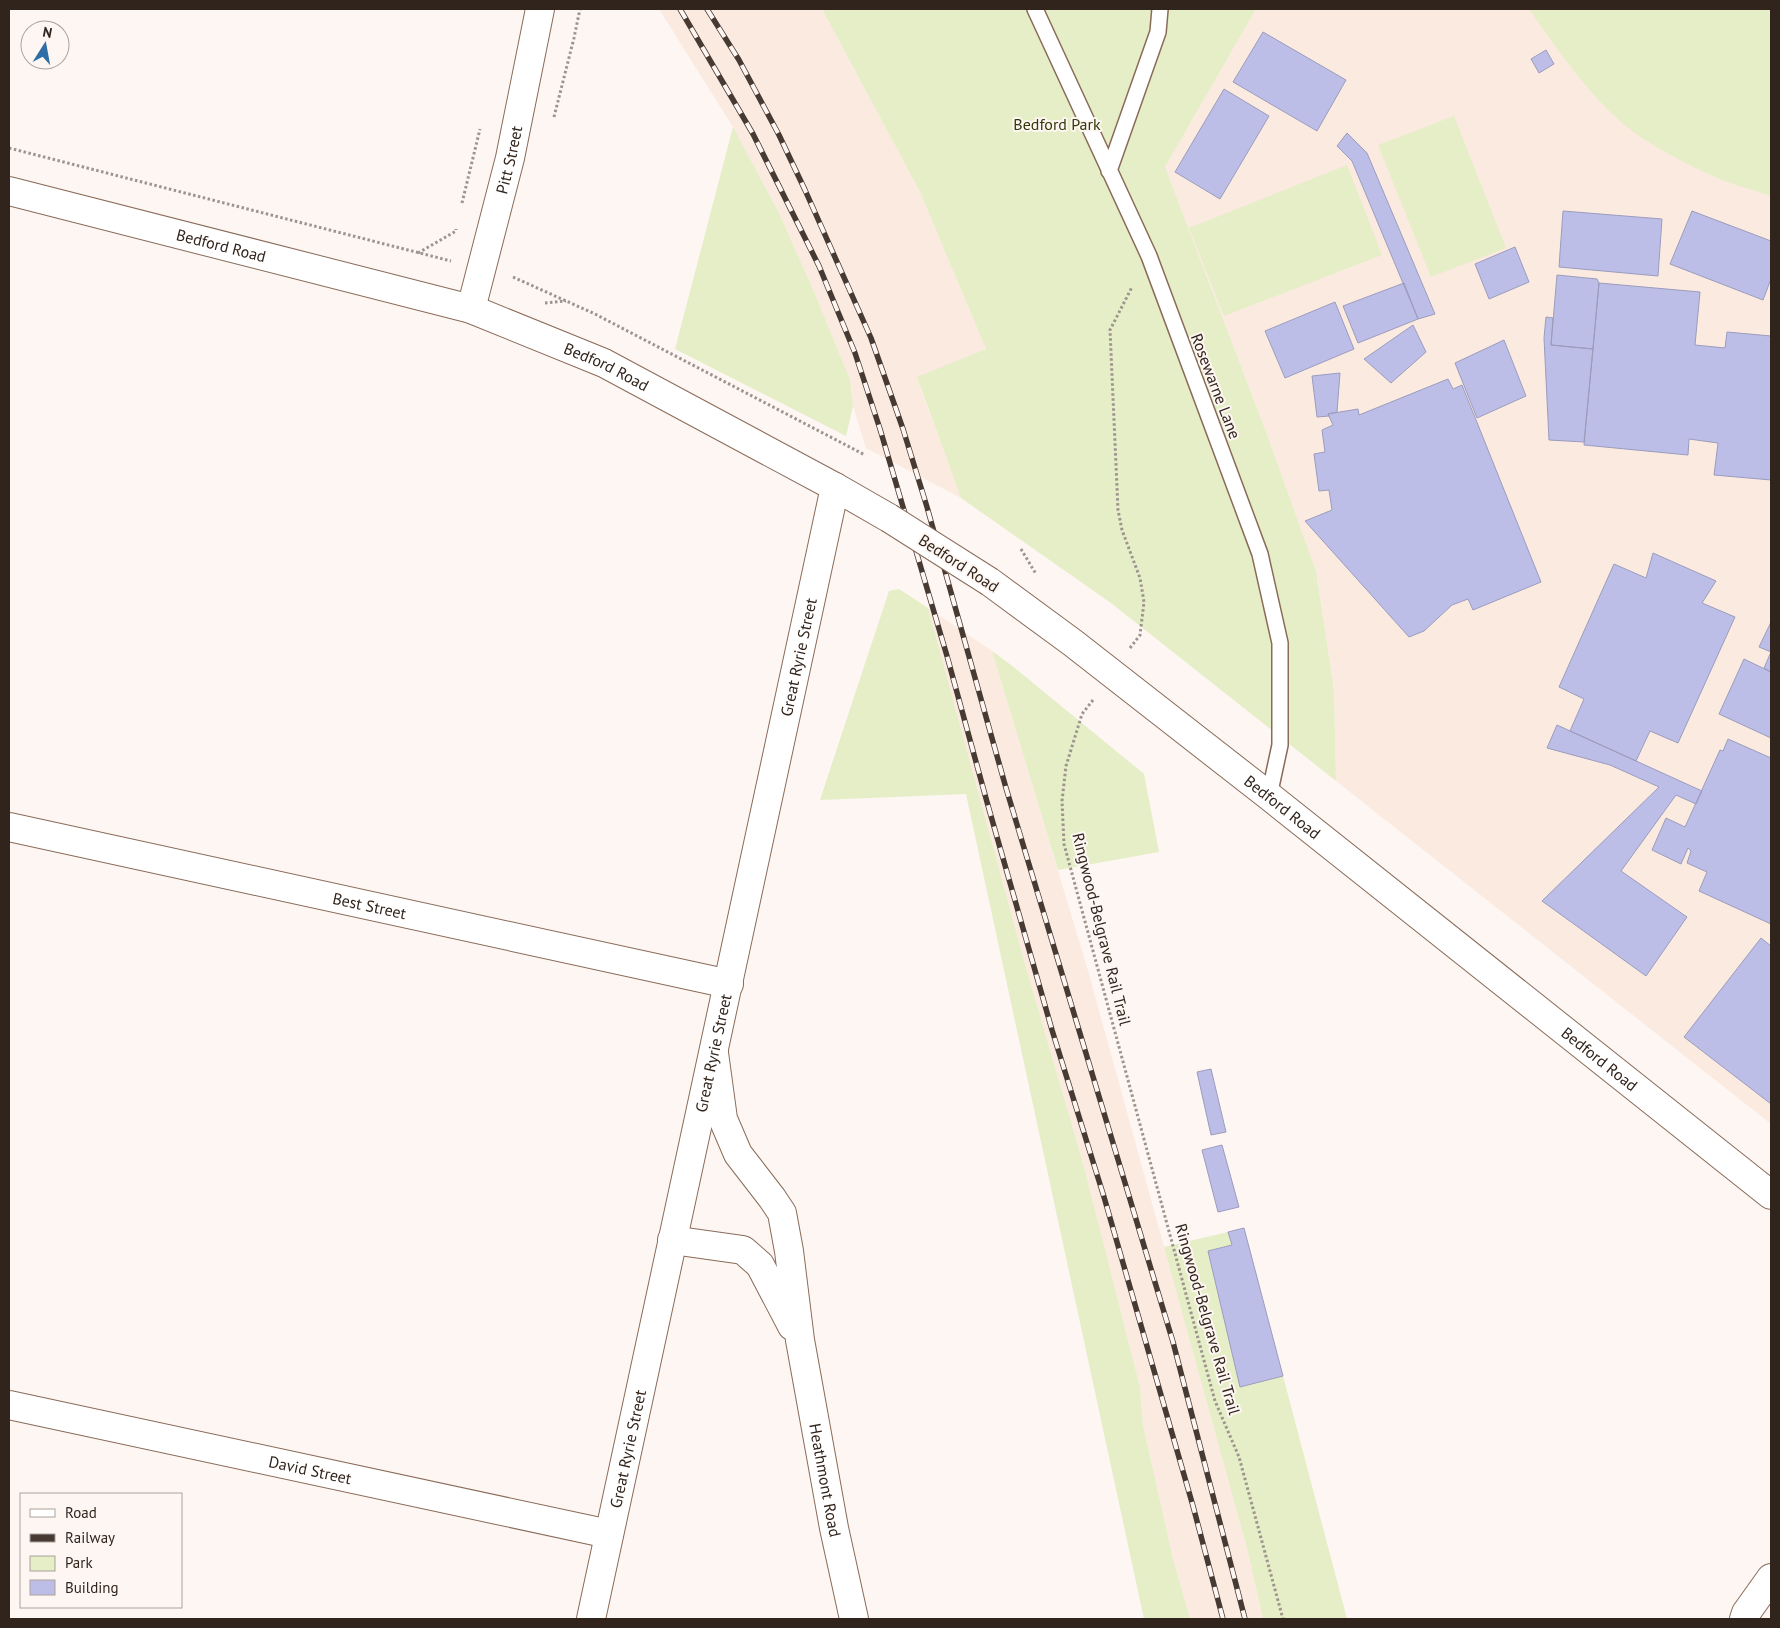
<svg xmlns="http://www.w3.org/2000/svg" width="1780" height="1628" font-family="'PT Sans',sans-serif">
<rect width="100%" height="100%" fill="#fdf6f2"/>
<path fill="#fbeae0" d="M659,9H822L920,192L986,349L917,378L961,498L866,448L853,406L850,380L815,294L779,213L733,127Z
M1256,9H1771V1124L1336,781L1334,690L1316,571L1266,432L1165,167Z
M928,608L992,651L1089,974L1248,1552L1263,1619H1190L1173,1559L1143,1425L1140,1387L1084,1167L1025,964Z"/>
<path fill="#e5eec6" d="M822,9H1256L1165,167L1266,432L1316,571L1334,690L1336,781L1111,603L961,498L917,377L986,349L920,192Z
M1529,9H1771V196C1754,190 1736,186 1720,179C1694,168 1667,154 1642,138C1598,109 1559,52 1529,9Z
M1454,116L1506,248L1431,277L1378,145Z
M733,127L779,213L815,294L850,380L853,406L846,436L675,349Z
M1347,165L1382,255L1224,316L1189,228Z
M899,589L928,608L1025,964L1084,1167L1140,1387L1143,1425L1173,1559L1190,1619H1144L966,794L820,800L889,591Z
M992,651L1011,665L1144,774L1159,852L1058,870Z
M1228,1232L1232,1245L1208,1251L1240,1386L1283,1376L1347,1619H1263L1248,1552L1164,1247Z"/>
<path fill="#bdbee8" stroke="#9b9cbd" d="M1263,32L1346,80L1317,131L1233,82Z
M1546,50L1554,64L1539,73L1531,59Z
M1224,89L1269,116L1220,199L1175,172Z
M1347,133L1367,153L1435,314L1418,319L1352,161L1337,146Z
M1563,211L1662,219L1658,276L1559,267Z
M1692,211L1771,241V279L1763,300L1670,264Z
M1515,247L1529,282L1489,299L1475,264Z
M1557,275L1597,279L1599,283L1593,349L1551,345Z
M1404,283L1418,319L1358,343L1343,306Z
M1599,283L1700,292L1695,345L1725,348L1727,332L1771,336V480L1714,475L1718,443L1689,439L1688,455L1584,445Z
M1335,302L1354,349L1285,378L1265,331Z
M1546,317L1553,318L1551,345L1593,349L1584,442L1549,440L1544,338Z
M1413,325L1426,352L1391,383L1364,359Z
M1504,340L1526,396L1477,418L1455,363Z
M1340,373L1337,412L1328,414L1329,416L1317,417L1312,376Z
M1448,379L1453,389L1462,385L1541,582L1473,610L1468,599L1452,605L1424,631L1409,637L1305,521L1332,510L1329,490L1319,491L1314,454L1325,452L1322,430L1333,425L1328,414L1358,409L1359,415Z
M1653,553L1716,581L1702,603L1735,617L1678,743L1650,731L1636,761L1570,731L1584,699L1559,687L1614,564L1646,578Z
M1771,622V672L1764,668L1771,652L1759,647Z
M1744,659L1771,672V738L1719,714Z
M1557,725L1702,791L1696,804L1676,795L1621,871L1687,917L1646,976L1542,901L1659,787L1610,765L1547,748Z
M1728,739L1771,758V924L1699,891L1707,872L1687,863L1691,851L1688,848L1681,864L1652,850L1666,818L1685,827L1720,750L1723,751Z
M1761,938L1771,946V1104L1684,1037Z
M1211,1069L1226,1132L1211,1135L1197,1072Z
M1222,1145L1239,1207L1218,1212L1202,1150Z
M1244,1228L1283,1376L1240,1387L1208,1251L1232,1245L1228,1232Z"/>
<g fill="none" stroke-linecap="round" stroke-linejoin="round">
<g stroke="#8a6b59" stroke-width="18">
<path id="service" d="M1035,9L1149,256L1260,554L1280,643V745L1269,796
M1109,171L1158,32L1160,9"/>
</g>
<g stroke="#8a6b59" stroke-width="30">
<g id="minor">
<path id="s1" d="M471,309L510,158L540,9"/>
<path id="s2" d="M9,827L729,984"/>
<path id="s3" d="M9,1405L609,1534"/>
<path d="M1744,1619L1746,1613L1771,1578"/>
</g>
</g>
<g stroke="#8a6b59" stroke-width="30">
<g id="tertiary">
<path id="s4" d="M714,1053L723,1119L738,1154L772,1198L782,1213L789,1251L800,1340L834,1528L854,1619"/>
<path d="M672,1240L743,1250L760,1265L792,1326"/>
</g>
</g>
<g stroke="#8a6b59" stroke-width="30">
<g id="secondary">
<path id="s5" d="M9,191L471,309L604,363L835,487L889,518"/>
<path id="s6" d="M990,582L1073,643L1269,796L1771,1195"/>
<path id="s7" d="M591,1619L835,487"/>
</g>
</g>
<path stroke="#9d948e" stroke-width="3" stroke-dasharray="2.5 2.5" stroke-linecap="butt" d="M554,117L574,38L580,9
M9,148L451,261
M462,203L480,129
M418,253L456,231V229
M513,277L595,314L865,455
M545,303L566,301
M1021,549L1036,574
M1130,648L1140,635L1144,602L1140,578L1122,530L1118,510L1110,330L1132,287
M1093,700L1082,714L1066,766L1062,801L1064,844L1215,1401L1239,1457L1283,1619"/>
<use href="#service" stroke="#fff" stroke-width="15"/>
<use href="#minor" stroke="#fff" stroke-width="28"/>
<use href="#tertiary" stroke="#fff" stroke-width="28"/>
<use href="#secondary" stroke="#fff" stroke-width="28"/>
<g stroke="#473a33" stroke-width="5.5">
<path id="rail" d="M680,9L753,134L819,266L855,353L880,429L947,656L987,802L1052,1030L1104,1197L1193,1506L1223,1619
M707,9L739,60L779,135L805,190L871,338L903,429L927,507L1006,788L1173,1342L1245,1619"/>
</g>
<use href="#rail" stroke="#fdf6f2" stroke-width="4" stroke-dasharray="11" stroke-linecap="butt"/>
<g stroke="#8a6b59" stroke-width="30" stroke-linecap="butt">
<path id="secondary-bridge" d="M889,518L990,582"/>
</g>
<use href="#secondary-bridge" stroke="#fff" stroke-width="28"/>
</g>
<g text-anchor="middle" dominant-baseline="central" stroke-width="4" stroke-linejoin="round" paint-order="stroke">
<g font-size="16" fill="#323906" stroke="#fdf6f2">
<text x="1057" y="124">Bedford Park</text>
</g>
<g font-size="16" fill="#31241c" stroke="#fdf6f2">
<text stroke="none"><textPath href="#s1" startOffset="154">Pitt Street</textPath></text>
<text stroke="none"><textPath href="#s5" startOffset="219">Bedford Road</textPath></text>
<text stroke="none"><textPath href="#s5" startOffset="624">Bedford Road</textPath></text>
<text transform="translate(1216 386) rotate(69)">Rosewarne Lane</text>
<text transform="translate(959 563) rotate(33)">Bedford Road</text>
<text stroke="none"><textPath href="#s7" startOffset="984">Great Ryrie Street</textPath></text>
<text stroke="none"><textPath href="#s6" startOffset="369">Bedford Road</textPath></text>
<text stroke="none"><textPath href="#s2" startOffset="369">Best Street</textPath></text>
<text transform="translate(1102 929) rotate(76)">Ringwood-Belgrave Rail Trail</text>
<text stroke="none"><textPath href="#s7" startOffset="579">Great Ryrie Street</textPath></text>
<text stroke="none"><textPath href="#s6" startOffset="774">Bedford Road</textPath></text>
<text transform="translate(1208 1319) rotate(74)">Ringwood-Belgrave Rail Trail</text>
<text stroke="none"><textPath href="#s7" startOffset="174">Great Ryrie Street</textPath></text>
<text stroke="none"><textPath href="#s3" startOffset="308">David Street</textPath></text>
<text stroke="none"><textPath href="#s4" startOffset="449">Heathmont Road</textPath></text>
</g>
</g>
<rect width="1780" height="1628" fill="none" stroke="#31241c" stroke-width="20"/>
<rect x="20" y="1493" width="162" height="115" fill="#fdf6f2" stroke="#aba29c"/>
<rect x="30" y="1509" width="25" height="8" fill="#ffffff" stroke="#aba29c"/>
<text x="65" y="1518" font-size="15" fill="#31241c">Road</text>
<rect x="30" y="1534" width="25" height="8" fill="#473a33" stroke="#aba29c"/>
<text x="65" y="1543" font-size="15" fill="#31241c">Railway</text>
<rect x="30" y="1556" width="25" height="15" fill="#e5eec6" stroke="#aba29c"/>
<text x="65" y="1568" font-size="15" fill="#31241c">Park</text>
<rect x="30" y="1580" width="25" height="15" fill="#bdbee8" stroke="#aba29c"/>
<text x="65" y="1593" font-size="15" fill="#31241c">Building</text>
<g transform="translate(45 45) rotate(11)"><circle r="24" fill="#fdf6f2" stroke="#aba29c"/>
<path d="M0-4L9 19L0 12L-9 19Z" fill="#306fa6"/>
<text y="-8" font-size="14" font-weight="bold" text-anchor="middle" fill="#31241c">N</text>
</g>
</svg>
